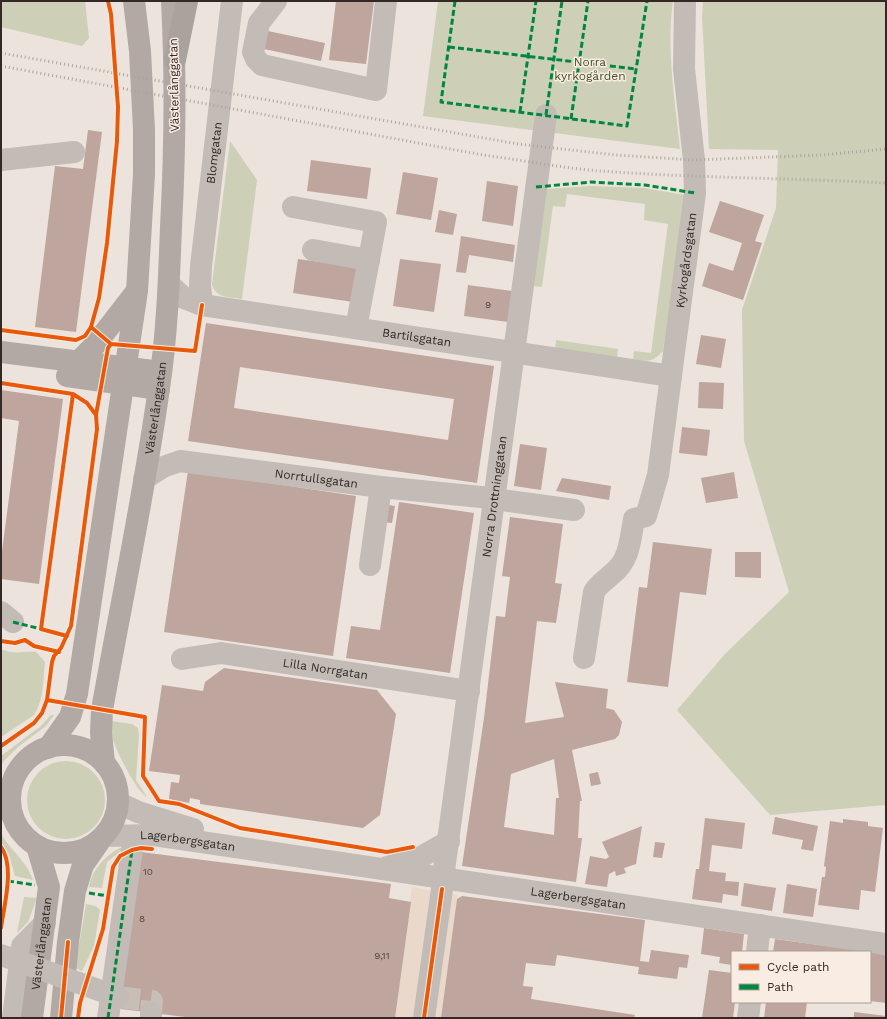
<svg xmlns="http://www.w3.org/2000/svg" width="887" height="1019" font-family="'Work Sans',sans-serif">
<rect width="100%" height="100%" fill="#ebe3dc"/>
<path fill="#cdcfb6" d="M1,1H85L89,38L82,46L1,27Z
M438,1H673C666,50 675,100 680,149L423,116Z
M703,1H886V805L770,815L677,710L725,654L789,592L744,441L742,310L776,208L778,150L709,149L702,16Z
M230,141L257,180L242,299C229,297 215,298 212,284Z
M590,186L644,188L685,195L663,351C653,362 648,362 633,359L634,351L651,353L668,224L644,220L645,204L567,194L565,207L553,206L542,287L533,286L547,189Z
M556,340L618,349L617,358L555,349Z
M1,649C14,655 23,651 36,652L45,662C43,679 44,700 34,715L1,737Z
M51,715H54L46,726L18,747L1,764V756L41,726Z
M111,721L132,724L138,728L139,735L136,780L147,797C136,791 115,749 112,736C110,731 111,726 111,721Z
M27 800a39 39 0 1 1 78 0a39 39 0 1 1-78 0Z
M1,834C11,851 26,860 33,880L15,876L9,854L1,842Z
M128,845L107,862L102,888L89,887C92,868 110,850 128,845Z
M24,897L37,898L28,922L17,933Z
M86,904L96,906L100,910L94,946L82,971L75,968Z"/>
<path fill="#ead9cb" d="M412,887L458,895L441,1018H395Z"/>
<path fill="#bea59e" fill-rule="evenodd" d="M336,1H374L366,64L329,60Z
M263,30L325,43L321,61L259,48Z
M88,130L102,132L76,332L35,327L55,166L83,169Z
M311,160L371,168L367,199L307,191Z
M403,172L438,178L431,220L396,214Z
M487,181L518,186L513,226L482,221Z
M720,201L764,215L755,241L762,243L743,300L702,286L709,263L733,271L742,243L709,232Z
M439,210L457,214L453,235L435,232Z
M461,236L515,245L513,262L469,255L466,273L456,272Z
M298,259L358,267L353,302L293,293Z
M400,259L441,264L434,312L393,306Z
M468,285L512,291L508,322L464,316Z
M206,323L494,366L477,483L188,441ZM240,367L454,399L448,440L234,408Z
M701,335L726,339L721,368L696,364Z
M699,382L724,383L723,409L698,408Z
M1,390L63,399L39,584L1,579V559L19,421L1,418Z
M682,427L710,430L707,456L679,453Z
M520,444L547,448L541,490L514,486Z
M188,471L356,496L333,656L164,632Z
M734,472L738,498L706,503L701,478Z
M562,478L611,486L609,500L556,491Z
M399,502L474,513L450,673L346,658L351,626L380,630Z
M383,504L395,506L392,523L381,522Z
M510,517L563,524L555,583L562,584L556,623L537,621L525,723L564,717L555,682L608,689L606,708L614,710L622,722L619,735L615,739L572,750L582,801H580L578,838H582L576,882L462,866L484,718L496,616L505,617L510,577L502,576ZM554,759L559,798H556L554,835L504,827L511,774Z
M653,542L712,549L706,595L680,592L668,687L627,682L639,587L647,588Z
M735,552H761V578L735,577Z
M224,668L377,690L396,714L380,815L363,828L200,804V800L190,798L189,803L169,799L171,782L179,783L180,775L149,771L162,685L203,691L205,682Z
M598,772L601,784L591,786L589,774Z
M775,817L818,826L813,851L801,849L803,840L772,834Z
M705,818L745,823L742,849L712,845L709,871L726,873L725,881L739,882L738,896L723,894L722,903L692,899L696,869H699Z
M843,819L868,822V826L883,828L875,892L861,890L859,910L818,905L822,877H825L826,867L824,866L830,821L843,823Z
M642,826L636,864L624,868L626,873L616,876L615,871L609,874L607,887L585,884L590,856L606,859L609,857L602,842Z
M655,842L665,843L662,858L653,857Z
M141,852L391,884L389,898L411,902L395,1018H193L121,1009L118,997Z
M744,883L776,888L772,911L741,906Z
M787,884L817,889L813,917L783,913Z
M462,896L645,920L640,961L649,962L651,950L689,955L687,968L679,967L677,979L638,974L639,967L557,955L555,966L526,963L523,986L533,987L531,999L635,1015L634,1018H441L457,899Z
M704,928L744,934L742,952H732V965L719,963L720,957L701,954Z
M775,939L863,951V952H773Z
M870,952L886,955V1003L870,1001Z
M709,970L732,973V1002H735L733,1018H702Z
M766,1002H807L805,1018H764Z
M854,1012L886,1016V1018H854Z"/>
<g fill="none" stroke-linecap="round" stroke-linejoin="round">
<path stroke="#c6beb7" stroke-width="22" stroke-dasharray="22 11" stroke-linecap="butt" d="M118,997L152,1001L151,1013"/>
<g stroke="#c3bbb6" stroke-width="22">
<path d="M276,1L259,23L253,52L256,59L262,65L376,90L386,1"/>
<path d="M1,160L74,152"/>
<path d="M293,207L376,222L356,328"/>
<path d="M313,250L369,260"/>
<path id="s1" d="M169,284L184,298L202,305L671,376"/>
<path id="s2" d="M202,305L200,286L201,266L232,1"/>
<path id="s3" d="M144,479L163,467L180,461L381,487L481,497L574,510"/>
<path d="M370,565L381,487"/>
<path d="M1,612L13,622"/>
<path id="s4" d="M584,658L594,592C599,583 605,581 612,574C630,560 630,540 634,519L646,516L658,475L695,193L694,160L684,69L685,1"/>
<path id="s5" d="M182,659L221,653L469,691"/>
<path d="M119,803L138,812L193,829"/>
<path id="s6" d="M105,836L154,835L886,944"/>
<path d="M387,867L421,857L449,841"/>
<path id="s7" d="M443,878L546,115"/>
<path d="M757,952L760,925"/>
<path d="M13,1018L22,946L45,923"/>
<path d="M108,1018L132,850"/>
<path d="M151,1018V1013"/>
<path d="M424,1018L442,889"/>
<path d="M748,1018L750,1002"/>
</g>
<g stroke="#b2a9a5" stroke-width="22">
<path d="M1,352L161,372"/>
<path d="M78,362L95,345L136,292"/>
<path d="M67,376L159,389"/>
<circle cx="64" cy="799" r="54"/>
<path d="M48,748L70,717L77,694L137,291L144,174V130L140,51L134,1"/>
<path id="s8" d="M104,763L101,733L102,710C121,603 144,496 159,388C167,335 169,281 171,227C175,151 176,77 172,1"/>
<path id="s9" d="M32,1018L49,887L37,846"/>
<path d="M61,1018L68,942L75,891L83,865L99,842"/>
</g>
<path stroke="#aaa29c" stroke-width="22" d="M175,60L187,1"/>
<path stroke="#aba4a0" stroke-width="3" stroke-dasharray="1 3" stroke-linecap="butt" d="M1,53L518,144L616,155L694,160L822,155L886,149
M1,66L483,155C522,160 561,168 600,171C695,178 791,178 886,183"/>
<path stroke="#c3bbb6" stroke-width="22" d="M1,955L118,997"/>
<path stroke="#00873e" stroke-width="3" stroke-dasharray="6 3" stroke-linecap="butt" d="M455,1L441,102L627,126L647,1
M449,47L636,69
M520,112L536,1
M546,115L562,1
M571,119L588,1
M536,187L591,182L645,185L695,193
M13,622L41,629
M8,881L35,885
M89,893L108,896L109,891
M108,1018L132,850"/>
<g stroke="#f9ece2" stroke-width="6">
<path id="cycleway" d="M91,327L111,344L195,351L202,305
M1,330L76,340L85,336L91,327L99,298L107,243L117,141L118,107L111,14L108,1
M1,383L73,394L87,403L96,415
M67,636L41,629L73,394
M1,641L15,643L25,640L34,646L59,652
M47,700L145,717L143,776L159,801L179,804L240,828L387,852L413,847
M1,746L34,723L42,713L47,700L52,662L54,656L61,648L71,626L97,429L96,415L108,348L111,344
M1,847C15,866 4,906 1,928
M61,1018L68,942
M78,1018L80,1003L103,929L113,867L120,856L132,850L141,848L152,849
M424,1018L442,889"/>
</g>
<use href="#cycleway" stroke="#e8590c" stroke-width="4"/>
</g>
<g text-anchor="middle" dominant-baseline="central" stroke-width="3" stroke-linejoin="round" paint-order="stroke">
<g font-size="10" fill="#564743">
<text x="488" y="304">9</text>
<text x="148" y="871">10</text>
<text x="142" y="918">8</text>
<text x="382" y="955">9,11</text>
</g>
<g font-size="12" fill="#465129" stroke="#f9ece2">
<text x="590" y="62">Norra<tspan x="590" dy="14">kyrkogården</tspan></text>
</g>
<g font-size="12" fill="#332825" stroke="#f9ece2">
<text transform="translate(174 85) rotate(-91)">Västerlånggatan</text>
<text stroke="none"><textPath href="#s2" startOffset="153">Blomgatan</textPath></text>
<text stroke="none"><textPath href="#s4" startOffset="425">Kyrkogårdsgatan</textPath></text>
<text stroke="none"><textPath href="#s1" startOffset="257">Bartilsgatan</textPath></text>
<text stroke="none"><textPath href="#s8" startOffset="360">Västerlånggatan</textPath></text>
<text stroke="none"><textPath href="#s3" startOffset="178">Norrtullsgatan</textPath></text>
<text stroke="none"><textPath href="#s7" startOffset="385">Norra Drottninggatan</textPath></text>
<text stroke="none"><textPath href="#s5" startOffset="145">Lilla Norrgatan</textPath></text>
<text stroke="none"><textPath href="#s6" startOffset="83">Lagerbergsgatan</textPath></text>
<text stroke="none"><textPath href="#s6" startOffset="478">Lagerbergsgatan</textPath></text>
<text stroke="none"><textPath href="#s9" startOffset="75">Västerlånggatan</textPath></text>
</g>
</g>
<rect width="887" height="1019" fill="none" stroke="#332825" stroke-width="4"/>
<rect x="731" y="951" width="140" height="52" fill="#f9ece2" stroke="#aa9e96"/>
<rect x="739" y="964" width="20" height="6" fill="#e8590c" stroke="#aa9e96"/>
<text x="767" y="971" font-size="12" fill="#332825">Cycle path</text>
<rect x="739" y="984" width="20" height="6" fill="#00873e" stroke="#aa9e96"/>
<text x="767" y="991" font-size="12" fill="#332825">Path</text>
</svg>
